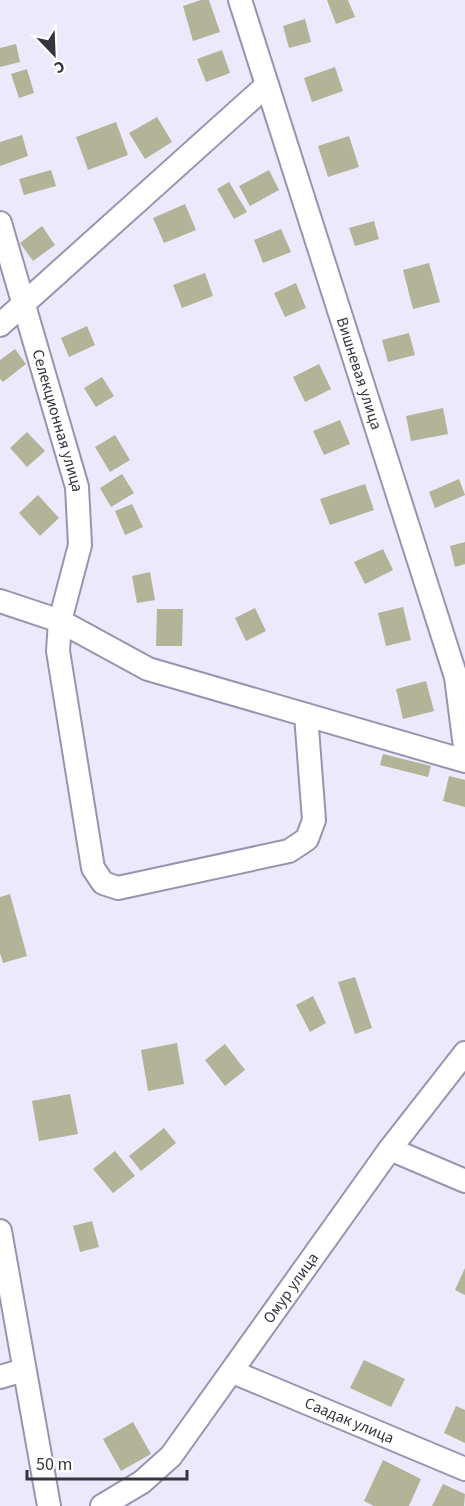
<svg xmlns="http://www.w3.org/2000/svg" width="465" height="1506" font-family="'Source Sans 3',sans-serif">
<rect width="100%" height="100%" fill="#ebe9fb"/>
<path fill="#b3b397" d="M201,0H209L220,32L193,41L183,6Z
M327,0H348L355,17L336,24Z
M305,19L311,42L289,48L283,26Z
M16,44L20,62L0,67V48Z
M222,50L230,73L206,82L197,59Z
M335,67L343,91L312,102L304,78Z
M27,69L34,93L19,98L11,74Z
M157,117L172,142L145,159L129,133Z
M116,122L128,155L88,170L76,137Z
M22,135L28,156L0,166V142Z
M349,136L359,167L328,177L318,146Z
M51,170L56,186L24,195L19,179Z
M269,170L279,190L250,206L239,186Z
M229,182L247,212L234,219L217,189Z
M185,204L196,230L164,243L153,218Z
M374,221L379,239L355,246L349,228Z
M42,226L55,245L33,261L20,243Z
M281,229L291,252L263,263L254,240Z
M429,263L440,302L413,309L403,270Z
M205,273L213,296L182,308L173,285Z
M296,283L306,308L285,317L274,293Z
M87,326L95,345L69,357L61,338Z
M409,333L415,355L388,362L382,340Z
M15,349L26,364L3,382L0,379V360Z
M319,364L331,389L305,402L293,377Z
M102,377L114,396L96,407L84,388Z
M443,408L448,434L411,441L406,416Z
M340,420L350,444L324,455L313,431Z
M27,432L45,451L27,467L10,448Z
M115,435L130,460L110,472L95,447Z
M122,474L134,493L111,507L100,488Z
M459,479L465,495L435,508L429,492Z
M365,484L374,510L330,525L320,499Z
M38,495L59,518L40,536L19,513Z
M132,504L143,527L125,535L115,511Z
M465,542V564L455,567L450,546Z
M383,549L393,570L365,584L354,562Z
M150,572L155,600L137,603L132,576Z
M403,607L411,640L386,646L378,613Z
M255,608L266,631L246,641L235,618Z
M157,609H183L182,646H156Z
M426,681L434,711L403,719L396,689Z
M383,754L431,766L428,777L380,765Z
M449,776L465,780V807L443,801Z
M10,894L27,956L3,963L0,953V897Z
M355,977L372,1028L355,1034L338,982Z
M313,996L326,1023L310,1032L296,1005Z
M177,1043L184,1084L148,1091L141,1050Z
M225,1044L245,1070L225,1086L205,1060Z
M70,1094L78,1134L39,1141L32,1101Z
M164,1128L176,1143L141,1171L129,1156Z
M115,1151L135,1176L113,1193L93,1169Z
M92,1221L99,1247L80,1252L73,1226Z
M465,1268V1295L455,1290Z
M364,1360L405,1379L391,1407L350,1388Z
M456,1406L465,1410V1443L444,1433Z
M133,1422L151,1454L121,1471L103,1439Z
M383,1460L421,1479L409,1506H374L364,1501Z
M443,1484L465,1494L464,1506H432Z"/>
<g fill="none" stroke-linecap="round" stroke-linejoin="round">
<g stroke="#9894af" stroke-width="26">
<g id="minor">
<path id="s1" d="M240,0L456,677L465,747"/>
<path id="s2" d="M0,223L77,487L80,545L60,621L58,651L93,868L103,883L118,888L289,851L307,839L314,820L306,715"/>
<path d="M0,325L267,85"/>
<path d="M0,601L60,621L148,669L465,761"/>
<path d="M390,1149L465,1181"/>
<path d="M0,1231L49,1506"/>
<path id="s3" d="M233,1372L465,1469"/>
<path d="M0,1377L24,1370"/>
<path id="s4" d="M102,1506L142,1482L171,1456L390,1149L465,1053"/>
</g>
</g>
<use href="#minor" stroke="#fff" stroke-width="22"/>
</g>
<g text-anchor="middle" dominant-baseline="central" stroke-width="4.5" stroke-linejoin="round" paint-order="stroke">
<g font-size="16" fill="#36343f" stroke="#fff">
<text stroke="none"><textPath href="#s1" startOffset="392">Вишневая улица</textPath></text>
<text stroke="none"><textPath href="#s2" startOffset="206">Селекционная улица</textPath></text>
<text stroke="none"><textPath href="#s4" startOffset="292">Омур улица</textPath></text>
<text stroke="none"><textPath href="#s3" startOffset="126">Саадак улица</textPath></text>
</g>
</g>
<g transform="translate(54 54) rotate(157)" stroke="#ffffff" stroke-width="4.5" paint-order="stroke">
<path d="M0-4.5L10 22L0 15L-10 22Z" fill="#36343f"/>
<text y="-9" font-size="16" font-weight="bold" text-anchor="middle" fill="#36343f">С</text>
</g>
<path d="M27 1470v9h160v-9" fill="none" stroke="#36343f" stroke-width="3"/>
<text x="36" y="1470" font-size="18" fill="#36343f" stroke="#ffffff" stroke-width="4.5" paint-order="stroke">50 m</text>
</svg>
